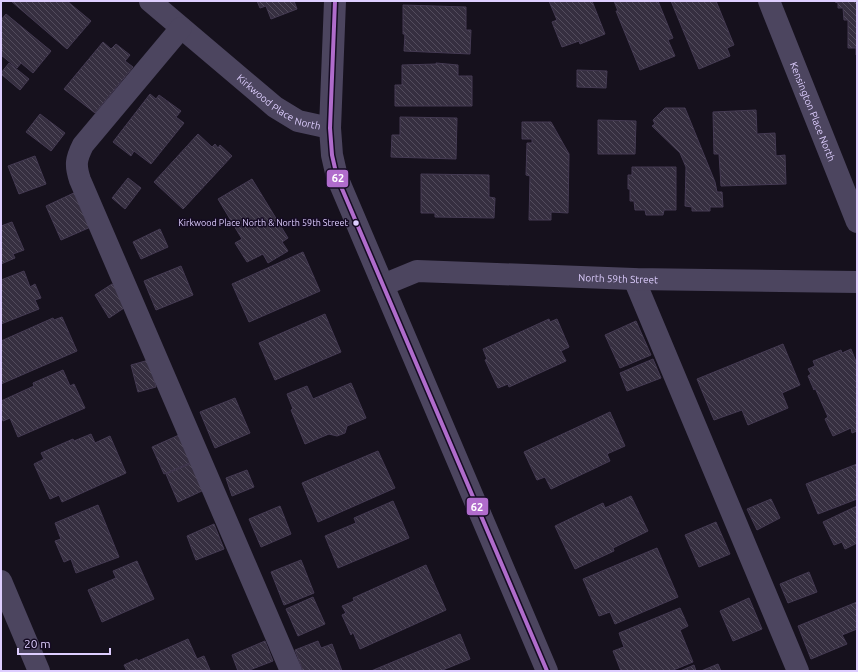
<svg xmlns="http://www.w3.org/2000/svg" width="858" height="672" font-family="Ubuntu,sans-serif">
<defs>
<pattern id="building-back-hatch" width="6" height="6" patternUnits="userSpaceOnUse"><rect width="6" height="6" fill="#362f40"/><path d="M-1 5l2 2M0 0l6 6M5-1l2 2" fill="none" stroke="#534c5d"/></pattern>
</defs>
<rect width="100%" height="100%" fill="#16111d"/>
<path fill="url(#building-back-hatch)" stroke="#443a52" d="M11,1H67L91,21L67,49Z
M257,1H294L297,9L271,19L266,6L260,8Z
M549,1H592L605,34L580,44L579,41L562,47L552,22L557,20Z
M614,1H658L673,38L668,40L675,56L640,70L616,11H618Z
M671,1H716L734,45L727,48L730,56L699,69Z
M835,1H857V55H856V48H848V20H844L843,8H838V3L835,2Z
M403,5L466,7V30H471L470,54L404,51L405,34H403Z
M6,14L51,51L33,73L21,63L17,68L1,55V50L3,48L1,47V20Z
M103,42L111,49L116,44L130,55L125,61L133,67L95,113L64,89Z
M9,63L29,79L20,90L1,74V73Z
M436,63L458,65V76H472V106H395V85H402V65L436,64Z
M577,70L607,71L606,88L577,87Z
M150,94L156,99L159,95L181,111L176,117L184,123L151,164L134,151L131,156L113,142Z
M665,108H685L715,182L717,192H722L723,207H710V211H692V207L685,206L686,167L680,153L652,126L655,124L653,120Z
M756,110L757,134L775,133L776,156L785,155L786,184L721,186L719,154H714L713,112Z
M40,114L65,133L51,151L26,132Z
M400,117L457,118L456,159L391,157L392,135H400Z
M598,120L636,121L635,154H598Z
M522,122H551L569,154L568,213L551,212V220H529L530,176L526,175L527,143H532V139H522Z
M198,134L212,147L215,144L218,148L220,145L232,156L183,209L154,182Z
M35,156L46,184L19,194L8,166Z
M632,167H676V210H664L663,215H646L645,210H635L634,201H630V189H628V175H632Z
M421,174L489,175V197L495,198L494,218L435,217V213H421Z
M128,178L141,188L125,209L112,198Z
M252,179L288,238L282,242L288,251L268,263L263,254L247,262L235,243L242,239L218,199Z
M78,191L93,226L61,240L46,206Z
M12,222L24,250L13,254L15,258L1,264V226Z
M160,229L168,247L141,259L133,242Z
M303,252L320,291L249,322L232,284Z
M181,266L193,295L156,310L144,281Z
M24,271L30,287L35,284L41,298L35,300L39,309L1,324V280Z
M112,284L127,306L109,318L95,295Z
M325,314L341,352L275,380L259,343Z
M62,317L77,351L1,384V341L53,318L54,320Z
M549,319L550,322L557,319L569,347L561,351L566,361L509,387L508,384L498,388L485,360L487,359L483,349Z
M636,321L651,355L620,368L605,335Z
M783,344L800,385L782,393L788,408L748,425L742,410L714,420L697,379Z
M851,349L857,364V431L852,433L851,428L833,436L825,419L828,417L815,388L814,390L808,376L811,374L808,369L815,366L813,361L841,350L842,353Z
M653,359L661,378L627,391L620,373Z
M149,360L156,387L138,392L131,365Z
M63,370L70,386L74,384L85,408L18,437L10,418L3,421L1,415V401L34,386L33,383Z
M351,383L366,418L347,426L345,433L337,436L329,434L305,444L291,410L293,409L287,394L307,386L313,399Z
M235,398L250,433L215,448L200,412Z
M610,412L625,446L607,454L610,461L551,489L545,477L537,480L524,452Z
M91,434L95,443L110,436L126,473L62,502L59,495L50,499L34,464L44,459L41,453L73,439L74,441Z
M179,435L192,462L164,474L152,447Z
M378,451L395,488L318,522L302,483Z
M192,463L204,490L178,502L166,474Z
M857,464V499L818,514L806,484Z
M247,470L254,487L232,496L226,478Z
M631,496L648,531L613,548L614,551L575,569L555,526L603,503L605,508Z
M771,499L780,518L757,530L747,509Z
M393,501L409,538L338,568L325,536L356,523L354,518Z
M98,505L119,557L76,573L71,559L64,562L55,541L61,539L55,523Z
M280,506L291,534L261,547L249,519Z
M857,506V543L845,549L842,542L834,545L823,522Z
M716,522L730,554L699,567L685,535Z
M214,524L224,549L196,560L187,536Z
M657,548L678,597L615,624L610,612L599,616L583,579Z
M301,560L314,593L284,605L271,572Z
M137,561L154,599L102,622L88,590L116,578L113,571Z
M426,565L446,610L360,649L353,632L351,635L342,615L346,613L342,606L354,601L353,598Z
M809,572L817,592L788,603L780,584Z
M313,597L325,624L298,636L286,609Z
M749,598L762,629L733,641L720,611Z
M857,602V629L842,635L847,644L811,659L798,626Z
M680,608L688,626L680,630L693,662L671,671H621L613,651L624,647L619,633Z
M460,634L470,659L440,671H371Z
M188,639L197,659L204,656L210,670L127,671L124,665L137,659L138,661Z
M265,641L273,661L247,671H238L232,655Z
M318,641L321,648L332,644L342,671H303L295,650Z
M718,664L721,671H701Z
M694,665L696,671H680Z"/>
<g fill="none" stroke-linecap="round" stroke-linejoin="round">
<g stroke="#4c455f" stroke-width="22">
<path id="s1" d="M150,1L275,107L298,121L330,128"/>
<path d="M335,1L330,128L332,155L337,177L547,671"/>
<path id="s2" d="M769,1L857,222"/>
<path d="M181,28L83,145C76,159 75,165 80,180L291,671"/>
<path d="M634,279L798,671"/>
<path id="s3" d="M383,285L417,271L634,279L857,282"/>
<path d="M1,581L39,671"/>
</g>
<g stroke="#150b23" stroke-width="7">
<path id="bus-1" d="M335,1L330,128L332,155L337,177L547,671"/>
</g>
<use href="#bus-1" stroke="#b06ccc" stroke-width="4"/>
</g>
<circle fill="#deceff" stroke="#150b23" stroke-width="1.5" cx="356" cy="223" r="3.5"/>
<g text-anchor="middle" dominant-baseline="central" stroke-width="3" stroke-linejoin="round" paint-order="stroke">
<g font-size="9" fill="#deceff" stroke="#150b23" text-anchor="end">
<text x="348" y="223">Kirkwood Place North &amp; North 59th Street</text>
</g>
<g font-size="10" fill="#deceff" stroke="#150b23">
<text stroke="none"><textPath href="#s1" startOffset="165">Kirkwood Place North</textPath></text>
<text stroke="none"><textPath href="#s2" startOffset="119">Kensington Place North</textPath></text>
<text stroke="none"><textPath href="#s3" startOffset="238">North 59th Street</textPath></text>
</g>
</g>
<g stroke="#150b23" stroke-width="1.5">
<rect x="326" y="169" width="23" height="19" rx="4" fill="#b06ccc"/>
<rect x="466" y="497" width="23" height="19" rx="4" fill="#b06ccc"/>
</g>
<g font-size="11" text-anchor="middle" font-weight="bold" fill="#fff">
<text x="338" y="182">62</text>
<text x="477" y="511">62</text>
</g>
<rect width="858" height="672" fill="none" stroke="#deceff" stroke-width="4"/>
<path d="M18 648v6h92v-6" fill="none" stroke="#deceff" stroke-width="2"/>
<text x="24" y="648" font-size="12" fill="#deceff" stroke="#150b23" stroke-width="3" paint-order="stroke">20 m</text>
</svg>
